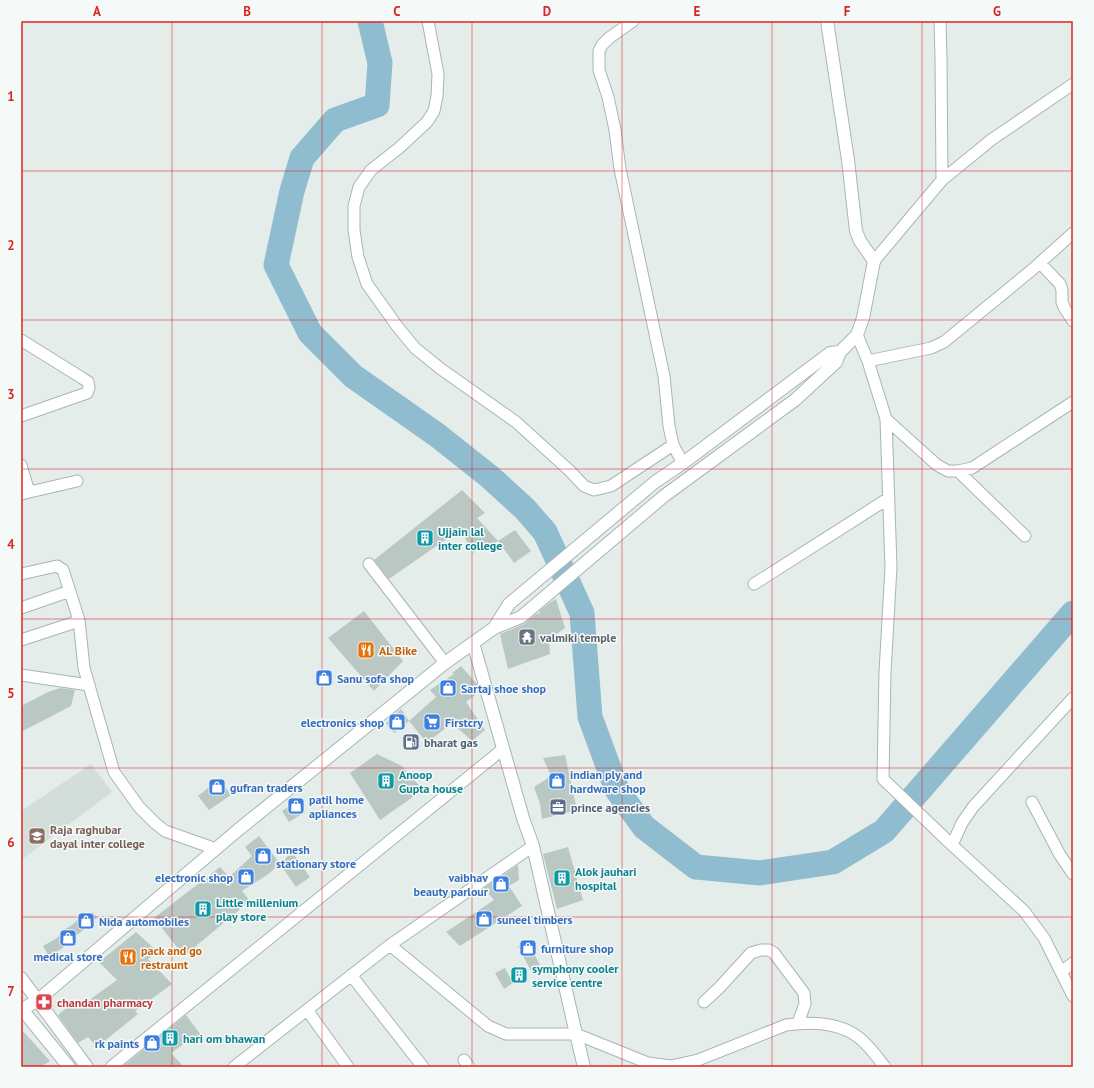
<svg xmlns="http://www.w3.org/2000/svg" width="1094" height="1088" font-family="'PT Sans',sans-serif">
<rect width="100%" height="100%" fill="#e5edeb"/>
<path fill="#d3ddda" d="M91,764L112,792L21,860V811Z"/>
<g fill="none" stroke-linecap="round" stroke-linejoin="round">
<path stroke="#90bccf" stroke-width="25" d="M370,21L380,63L377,105L335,120L302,158L292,191L276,265L310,333L353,376L437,435L490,477L525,509L545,532L582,613L590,717L617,790L644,827L696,867L760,873L833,862L884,831L1073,613"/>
</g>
<path fill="#bac8c4" d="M462,490L485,513L477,518L498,541L472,553L461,529L389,579L374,560Z
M515,530L531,551L514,563L498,541Z
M556,599L565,628L549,640L550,654L508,669L500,634L524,624L536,614L540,613L539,611L551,602Z
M364,611L403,661L374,691L328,638Z
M461,666L477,684L479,692L466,702L485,730L472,741L452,723L427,743L409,721L436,697L430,690L454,674L452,673Z
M60,688L75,690L71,706L21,732V706L48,692Z
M401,709L409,721L394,733L386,723Z
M377,754L402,766L423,790L380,820L350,773Z
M565,755L577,810L542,819L540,804L534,787L551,776L543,758Z
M219,779L231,795L209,810L198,796Z
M298,800L305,812L289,822L282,811Z
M259,836L280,864L267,875L242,891L250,901L184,956L154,918L220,867L229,877L252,856L245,847Z
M568,847L583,900L557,909L543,854Z
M292,852L310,877L296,887L280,864Z
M518,865L519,880L509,886L522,906L460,946L446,932L494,900L484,888Z
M93,912L97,918L92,922L93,923L66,943L65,941L62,944L64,947L49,957L43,946L57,938L61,934L60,932L72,925L85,913L87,916Z
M136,932L158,952L148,959L172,984L135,1011L138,1014L97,1047L88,1037L78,1043L58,1015L76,1000L81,1006L117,980L99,962Z
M527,940L540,965L531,971L518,946Z
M505,968L513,983L504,989L495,973Z
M186,1015L201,1035L184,1044L171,1053L184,1067H122Z
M21,1029L50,1061L41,1067H21Z"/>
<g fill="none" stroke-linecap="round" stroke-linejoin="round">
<g stroke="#a8b5b3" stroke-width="13">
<path id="minor" d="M428,21L438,74L437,96L434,111L427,122L399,148L371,170L359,187L354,206V230L358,257L367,284L397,326L415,348L441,369L516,422L570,471L584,486L594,490L611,486L673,445
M633,21L609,38L602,45L599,51V70L608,97L615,130L620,169L664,376L669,426L673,445L683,463
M940,21L941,58L942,180
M874,261L942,180L991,140L1073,84
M1040,263L1060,284L1062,290V302L1065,309L1073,321
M857,335L868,361L886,419L937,465L948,471H958L972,468L1073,402
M21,340L82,378L88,382L89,388L87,393L21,416
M868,361L931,348L944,342L1033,269L1073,233
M886,419L891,567L885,672L883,779L952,845
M21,465L29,492
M958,471L1025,536
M21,494L77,481
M369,564L445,663
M21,574L57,566L63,570L79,620L84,668L114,772L139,807L155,823L165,831L216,849
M754,584L889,498
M21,608L70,591
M21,640L73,623L79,620
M21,675L89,685
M1073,698L973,807L962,823L952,845L1024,911L1044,938L1073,996
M1032,802L1060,855L1073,874
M390,945L488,1026L506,1034H576L648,1063L671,1066L698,1060L786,1025C808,1022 838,1022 858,1037C868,1044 877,1057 885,1067
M1061,972L1073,963
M351,975L423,1067
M704,1002L719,988L751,953L761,950H769L774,953L804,993L805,1004L798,1023
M307,1010L348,1067
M464,1060L469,1067
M111,1067L503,749
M234,1067L390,945L533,846"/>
</g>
<g stroke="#a8b5b3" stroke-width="14">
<path id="tertiary" d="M494,628L509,604L655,482L683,463L830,353L840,352
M473,643L523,818L533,846L576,1034L584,1067
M21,978L87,1067
M21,1008L69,1067
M21,1010L38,1000L238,830L445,663L494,628L521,617L664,496L795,400L836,362L840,352L857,335L863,318L874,261L860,241L856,231L848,160L827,21"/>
</g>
<use href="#minor" stroke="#fff" stroke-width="11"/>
<use href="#tertiary" stroke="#fff" stroke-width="12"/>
</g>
<path fill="none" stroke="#d62828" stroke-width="1" stroke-opacity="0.55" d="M172,21V1067M322,21V1067M472,21V1067M622,21V1067M772,21V1067M922,21V1067M21,171H1073M21,320H1073M21,469H1073M21,619H1073M21,768H1073M21,917H1073"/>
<defs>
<g id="building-square" transform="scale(0.9)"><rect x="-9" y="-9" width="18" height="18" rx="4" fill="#0f9aa8" stroke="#f5faf8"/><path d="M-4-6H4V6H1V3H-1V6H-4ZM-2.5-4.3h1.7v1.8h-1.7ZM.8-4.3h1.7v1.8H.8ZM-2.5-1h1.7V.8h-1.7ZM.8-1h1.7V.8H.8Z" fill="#fff"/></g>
<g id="temple-square" transform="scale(0.9)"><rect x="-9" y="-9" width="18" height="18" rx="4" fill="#6b7280" stroke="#f5faf8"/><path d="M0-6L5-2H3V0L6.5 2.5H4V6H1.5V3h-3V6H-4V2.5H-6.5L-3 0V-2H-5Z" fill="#fff"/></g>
<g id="restaurant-square" transform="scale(0.9)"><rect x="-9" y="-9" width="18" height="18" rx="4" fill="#e8710a" stroke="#f5faf8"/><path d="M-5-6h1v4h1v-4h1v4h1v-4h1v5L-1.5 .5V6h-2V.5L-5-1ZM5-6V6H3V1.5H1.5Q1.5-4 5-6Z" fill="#fff"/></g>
<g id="shop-square" transform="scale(0.9)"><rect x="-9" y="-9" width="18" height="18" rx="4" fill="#3f7fe0" stroke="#f5faf8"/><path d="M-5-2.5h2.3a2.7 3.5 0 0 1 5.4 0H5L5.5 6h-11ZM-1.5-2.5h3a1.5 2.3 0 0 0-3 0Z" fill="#fff"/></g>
<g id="supermarket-square" transform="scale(0.9)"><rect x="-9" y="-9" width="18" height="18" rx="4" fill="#3f7fe0" stroke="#f5faf8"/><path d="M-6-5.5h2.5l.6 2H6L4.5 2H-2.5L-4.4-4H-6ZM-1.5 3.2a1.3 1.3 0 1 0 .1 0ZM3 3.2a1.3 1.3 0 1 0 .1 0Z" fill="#fff"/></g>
<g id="fuel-square" transform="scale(0.9)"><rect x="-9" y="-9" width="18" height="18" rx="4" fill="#5c6f8a" stroke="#f5faf8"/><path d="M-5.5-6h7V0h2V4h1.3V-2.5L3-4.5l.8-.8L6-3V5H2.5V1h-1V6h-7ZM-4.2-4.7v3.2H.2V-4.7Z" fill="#fff"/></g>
<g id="office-square" transform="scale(0.9)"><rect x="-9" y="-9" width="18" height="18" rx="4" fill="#5c6f8a" stroke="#f5faf8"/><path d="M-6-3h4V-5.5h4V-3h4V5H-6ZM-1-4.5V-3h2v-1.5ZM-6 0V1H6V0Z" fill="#fff"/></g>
<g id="university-square" transform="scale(0.9)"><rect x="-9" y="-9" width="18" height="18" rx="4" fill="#8d6e63" stroke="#f5faf8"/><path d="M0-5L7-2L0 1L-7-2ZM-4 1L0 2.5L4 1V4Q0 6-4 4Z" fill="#fff"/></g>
<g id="pharmacy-square" transform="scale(0.9)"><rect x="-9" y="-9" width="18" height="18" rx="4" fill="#e0444e" stroke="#f5faf8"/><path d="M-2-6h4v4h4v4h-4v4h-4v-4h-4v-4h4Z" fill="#fff"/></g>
</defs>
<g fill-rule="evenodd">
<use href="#building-square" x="425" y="538"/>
<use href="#temple-square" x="527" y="637"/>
<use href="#restaurant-square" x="366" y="650"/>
<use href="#shop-square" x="324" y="678"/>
<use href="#shop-square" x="448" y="688"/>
<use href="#shop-square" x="397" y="722"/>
<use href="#supermarket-square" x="432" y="722"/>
<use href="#fuel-square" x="411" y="742"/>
<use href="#building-square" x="386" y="781"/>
<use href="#shop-square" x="557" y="781"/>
<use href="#shop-square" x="217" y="787"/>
<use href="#shop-square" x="296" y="806"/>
<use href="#office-square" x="558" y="807"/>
<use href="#university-square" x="37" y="836"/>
<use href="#shop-square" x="263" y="856"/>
<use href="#shop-square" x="246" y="877"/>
<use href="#building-square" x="562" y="878"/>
<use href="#shop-square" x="501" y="884"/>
<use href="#building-square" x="203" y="909"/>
<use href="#shop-square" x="484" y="919"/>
<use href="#shop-square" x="86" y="921"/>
<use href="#shop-square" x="68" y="938"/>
<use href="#shop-square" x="528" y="948"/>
<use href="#restaurant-square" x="128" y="957"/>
<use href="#building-square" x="519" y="975"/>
<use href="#pharmacy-square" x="44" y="1002"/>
<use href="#building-square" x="170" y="1038"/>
<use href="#shop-square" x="152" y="1043"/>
</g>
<g text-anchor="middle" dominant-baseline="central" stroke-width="3" stroke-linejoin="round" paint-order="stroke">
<g font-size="12" font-weight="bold" fill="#0d838f" stroke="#f5faf8" text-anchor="start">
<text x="438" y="531">Ujjain lal<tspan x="438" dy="14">inter college</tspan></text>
<text x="399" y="774">Anoop<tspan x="399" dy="14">Gupta house</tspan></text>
<text x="575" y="871">Alok jauhari<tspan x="575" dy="14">hospital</tspan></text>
<text x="216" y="902">Little millenium<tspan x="216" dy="14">play store</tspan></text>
<text x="532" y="968">symphony cooler<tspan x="532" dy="14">service centre</tspan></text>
<text x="183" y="1038">hari om bhawan</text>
</g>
<g font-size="12" font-weight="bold" fill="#5b616d" stroke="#f5faf8" text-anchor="start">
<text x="540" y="637">valmiki temple</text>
</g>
<g font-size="12" font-weight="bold" fill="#c56008" stroke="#f5faf8" text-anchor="start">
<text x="379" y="650">AL Bike</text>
<text x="141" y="950">pack and go<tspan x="141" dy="14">restraunt</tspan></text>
</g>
<g font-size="12" font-weight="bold" fill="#366cbe" stroke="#f5faf8" text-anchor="start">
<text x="337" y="678">Sanu sofa shop</text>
<text x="461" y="688">Sartaj shoe shop</text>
<text x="384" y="722" text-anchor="end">electronics shop</text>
<text x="445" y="722">Firstcry</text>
<text x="570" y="774">indian ply and<tspan x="570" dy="14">hardware shop</tspan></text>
<text x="230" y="787">gufran traders</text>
<text x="309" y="799">patil home<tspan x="309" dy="14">apliances</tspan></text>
<text x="276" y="849">umesh<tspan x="276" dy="14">stationary store</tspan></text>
<text x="233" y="877" text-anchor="end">electronic shop</text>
<text x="488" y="877" text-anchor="end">vaibhav<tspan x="488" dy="14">beauty parlour</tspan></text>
<text x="497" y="919">suneel timbers</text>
<text x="99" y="921">Nida automobiles</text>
<text x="541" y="948">furniture shop</text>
<text x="68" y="956" text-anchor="middle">medical store</text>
<text x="139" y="1043" text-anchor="end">rk paints</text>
</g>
<g font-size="12" font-weight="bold" fill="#4e5e75" stroke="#f5faf8" text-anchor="start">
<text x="424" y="742">bharat gas</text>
<text x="571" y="807">prince agencies</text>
</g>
<g font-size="12" font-weight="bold" fill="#785e54" stroke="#f5faf8" text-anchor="start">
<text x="50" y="829">Raja raghubar<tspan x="50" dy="14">dayal inter college</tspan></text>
</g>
<g font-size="12" font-weight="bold" fill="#be3a42" stroke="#f5faf8" text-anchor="start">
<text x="57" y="1002">chandan pharmacy</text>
</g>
</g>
<rect width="1094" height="1088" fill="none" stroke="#f5faf8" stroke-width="44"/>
<rect x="22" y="22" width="1050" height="1044" fill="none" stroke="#d62828" stroke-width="1.5"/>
<g font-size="13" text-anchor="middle" font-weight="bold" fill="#d62828">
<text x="97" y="16">A</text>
<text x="247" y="16">B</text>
<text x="397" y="16">C</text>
<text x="547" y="16">D</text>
<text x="697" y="16">E</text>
<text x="847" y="16">F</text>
<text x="997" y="16">G</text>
<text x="11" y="101">1</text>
<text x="11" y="250">2</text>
<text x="11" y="399">3</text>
<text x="11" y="549">4</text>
<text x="11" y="698">5</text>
<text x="11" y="847">6</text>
<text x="11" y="996">7</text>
</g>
</svg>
